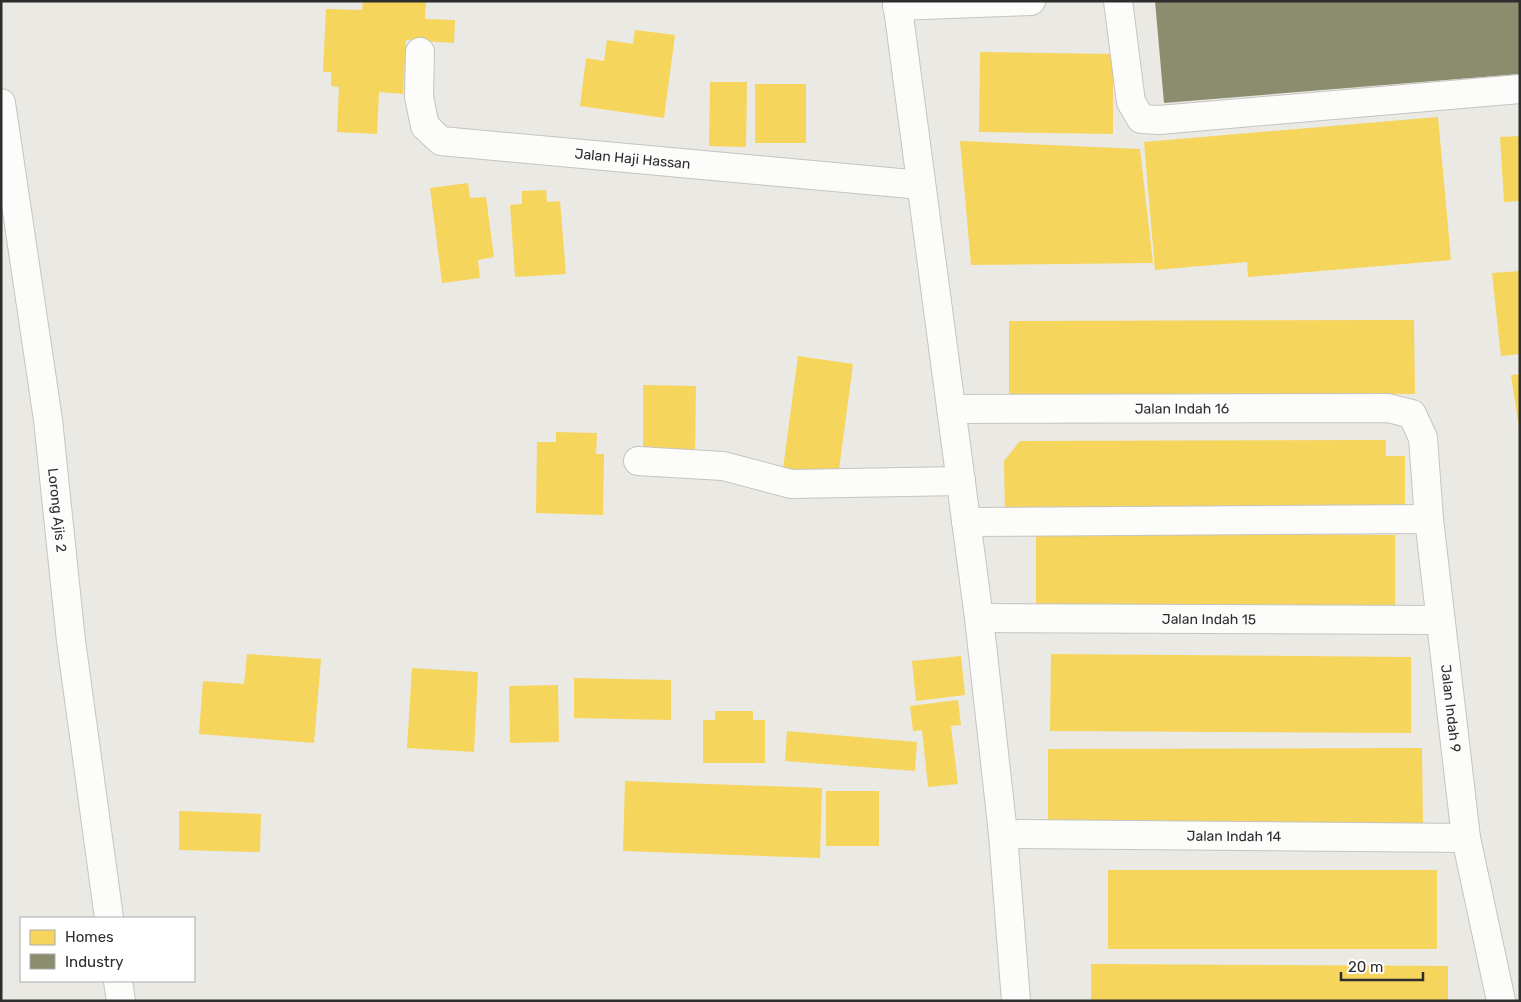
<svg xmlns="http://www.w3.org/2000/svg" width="1521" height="1002" font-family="Rubik,sans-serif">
<rect width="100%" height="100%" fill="#eae9e4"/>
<path fill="#f6d55c" d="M363,1H426L425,19L455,20L454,43L406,40L403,94L379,92L377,134L337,132L339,87L331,86V72H323L326,9L362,10Z
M635,30L675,35L664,118L580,106L586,58L604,61L607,40L633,44Z
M980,52L1113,54V134L979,132Z
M710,82H747L746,147L709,146Z
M755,84H806V143H755Z
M1438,117L1451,260L1248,277L1247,262L1155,270L1144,142Z
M1520,136V201L1504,202L1500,137Z
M960,141L1140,149L1153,263L971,265Z
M468,183L470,198L486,197L494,257L478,260L480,278L442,283L430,188Z
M546,190L547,202L560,201L566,274L515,277L510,205L522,204V191Z
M1520,271V354L1501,356L1492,273Z
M1414,320L1415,394L1009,396V321Z
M798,356L853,364L838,477L783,469Z
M1520,374V428H1519L1511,375Z
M643,385L696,386L695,454H643Z
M556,432L597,433L596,454H604L603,515L536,513L537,442H556Z
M1386,440V456H1405V515H1005L1004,461L1020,441Z
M1036,533L1395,535V608L1036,607Z
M247,654L321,659L314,743L199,734L203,681L244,684Z
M1051,654L1411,657V733L1050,731Z
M961,656L965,695L916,701L912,661Z
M412,668L478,672L474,752L407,748Z
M574,678L671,680V720L574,718Z
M558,685L559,742L510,743L509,686Z
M958,700L961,725L951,726L958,784L928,787L922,730L913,731L910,706Z
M715,711H753V720H765V763H703V720H715Z
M787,731L917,742L915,771L785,761Z
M1422,748L1423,826L1048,827V749Z
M625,781L822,788L820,858L623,851Z
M826,791H879V846H826Z
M179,811L261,814L260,852L179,850Z
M1108,870H1437V949H1108Z
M1091,964L1448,966V1001H1091Z"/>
<path fill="#8c8c6e" d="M1155,1H1520V74L1164,103Z"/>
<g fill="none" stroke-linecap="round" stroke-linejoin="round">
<g stroke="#c4c4c3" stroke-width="30">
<g id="minor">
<path d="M897,1L979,618L1003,834L1016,1001"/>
<path d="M1118,1L1131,102L1141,119L1159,120L1520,89"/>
<path d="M897,6L1031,1"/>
<path id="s1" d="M420,52L419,97L425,126L441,141L921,185"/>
<path id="s2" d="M1,103L48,420L71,641L109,918"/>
<path id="s3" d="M951,409L1388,408L1412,414L1423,438L1429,519L1466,838L1501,1001"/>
<path d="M638,461L723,466L791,484L961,481"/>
<path d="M966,522L1429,519"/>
<path id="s4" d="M979,618L1440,620"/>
<path id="s5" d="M1003,834L1466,838"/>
<path d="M118,981L121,1001"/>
</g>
</g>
<use href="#minor" stroke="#fcfcfb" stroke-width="28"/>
</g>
<g text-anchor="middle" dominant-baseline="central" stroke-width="5" stroke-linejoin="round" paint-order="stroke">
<g font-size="14" fill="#2d2d2d" stroke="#fff">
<text stroke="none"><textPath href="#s1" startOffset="289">Jalan Haji Hassan</textPath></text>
<text stroke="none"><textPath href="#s3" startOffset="231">Jalan Indah 16</textPath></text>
<text stroke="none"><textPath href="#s2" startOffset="411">Lorong Ajis 2</textPath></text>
<text stroke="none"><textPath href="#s4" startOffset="230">Jalan Indah 15</textPath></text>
<text stroke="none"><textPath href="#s3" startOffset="760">Jalan Indah 9</textPath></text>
<text stroke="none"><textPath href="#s5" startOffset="231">Jalan Indah 14</textPath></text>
</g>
</g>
<rect width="1521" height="1002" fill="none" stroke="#2d2d2d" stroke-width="5"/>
<rect x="20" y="917" width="175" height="65" fill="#ffffff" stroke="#ababab"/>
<rect x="30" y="930" width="25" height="15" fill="#f6d55c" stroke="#ababab"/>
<text x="65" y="942" font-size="15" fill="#2d2d2d">Homes</text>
<rect x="30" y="954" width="25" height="15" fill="#8c8c6e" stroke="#ababab"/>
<text x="65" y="967" font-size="15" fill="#2d2d2d">Industry</text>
<path d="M1341 972v8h82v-8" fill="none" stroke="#2d2d2d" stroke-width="2.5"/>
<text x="1348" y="972" font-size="15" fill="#2d2d2d" stroke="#ffffff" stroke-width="4" paint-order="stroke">20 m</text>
</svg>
